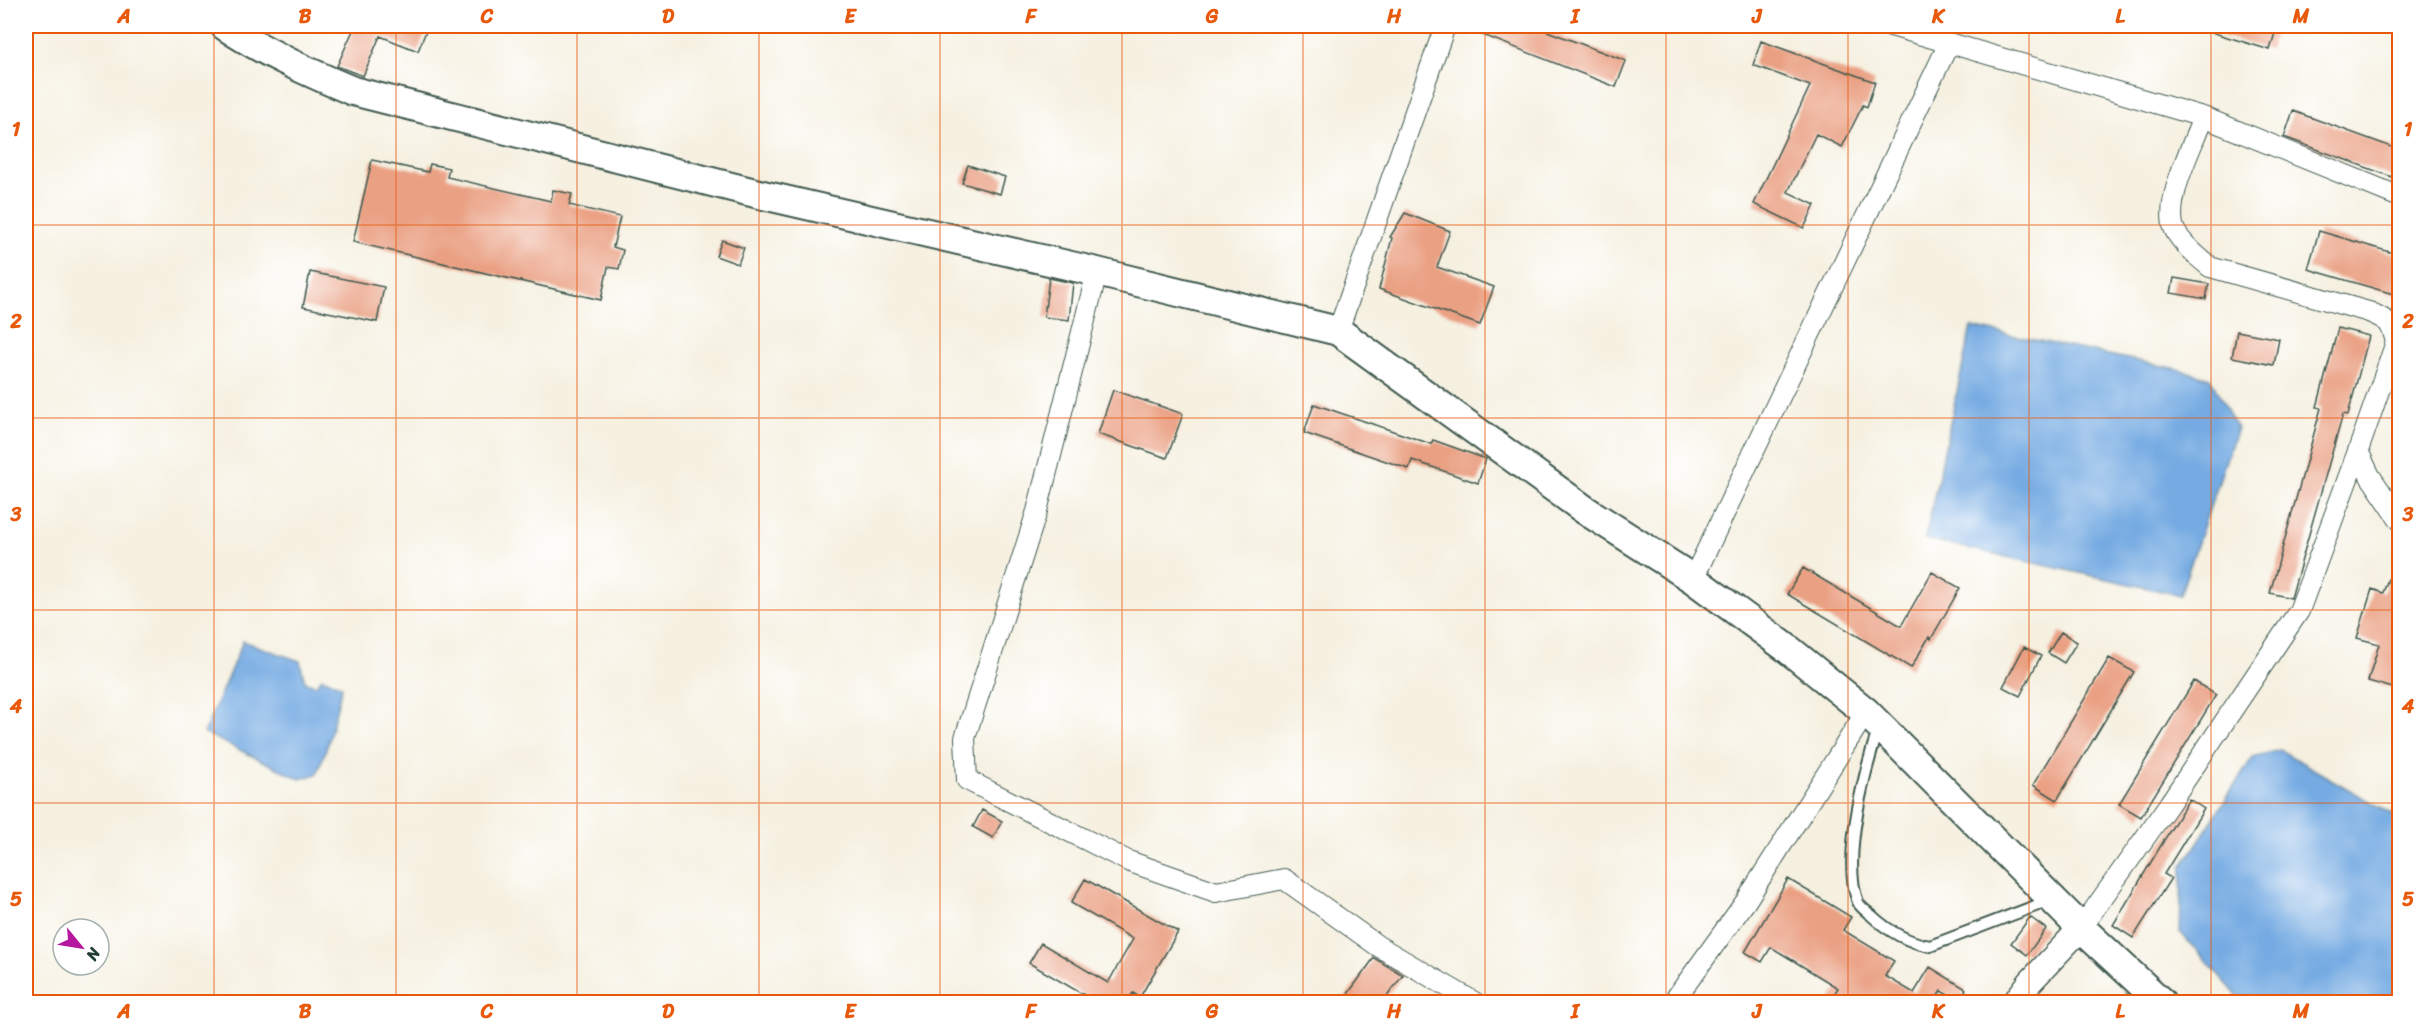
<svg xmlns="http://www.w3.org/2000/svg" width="2425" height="1028" font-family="Sriracha,sans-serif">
<rect width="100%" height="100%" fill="#fff"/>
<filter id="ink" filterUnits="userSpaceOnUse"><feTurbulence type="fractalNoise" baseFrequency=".0167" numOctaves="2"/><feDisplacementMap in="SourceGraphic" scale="12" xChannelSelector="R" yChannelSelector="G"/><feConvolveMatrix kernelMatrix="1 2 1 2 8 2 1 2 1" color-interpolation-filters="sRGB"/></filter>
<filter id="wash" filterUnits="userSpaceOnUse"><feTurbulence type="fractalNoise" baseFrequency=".008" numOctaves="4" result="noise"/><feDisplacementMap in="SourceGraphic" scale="24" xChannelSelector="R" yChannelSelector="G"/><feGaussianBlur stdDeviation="1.35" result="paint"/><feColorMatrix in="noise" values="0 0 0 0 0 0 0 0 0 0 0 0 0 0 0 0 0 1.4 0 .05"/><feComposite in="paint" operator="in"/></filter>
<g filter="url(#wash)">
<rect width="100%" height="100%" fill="#f5f0e0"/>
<path fill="#75aae2" stroke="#4a748b" stroke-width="1.5" d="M1971,327L2178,369L2210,378L2237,428L2180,595L1925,539Z
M243,641L300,661L305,682L316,685L322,678L342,686L328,744L317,774L300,779L204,733Z
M2280,750L2399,818V1002H2243L2180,932L2182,867L2253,757Z"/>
<g id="blocks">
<path fill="#eaa083" d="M355,26H428L418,51L380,36L363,76L337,66Z
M1460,26H1534L1626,61L1616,87Z
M2202,26H2277L2270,50L2201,29Z
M1761,41L1875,82L1867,107L1863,105L1842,147L1816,134L1788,192L1815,205L1804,228L1754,204L1810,86L1753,65Z
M2293,111L2400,150V180L2284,137Z
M372,160L428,172L430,164L449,168L447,177L551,201L553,190L572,194L569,205L620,217L613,247L623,250L619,269L608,267L601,300L353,242Z
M968,165L1005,177L1000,194L962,183Z
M1405,213L1450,231L1437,267L1494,287L1480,325L1379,289L1392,238L1390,237Z
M2319,231L2400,255V296L2308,269Z
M722,240L744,248L738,264L716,256Z
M310,272L384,287L377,322L303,307Z
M1049,278L1073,283L1069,320L1044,317Z
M2174,278L2209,284L2206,299L2171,293Z
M2338,328L2369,336L2348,415L2343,414L2291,598L2270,593L2321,408L2317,407Z
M2237,331L2279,339L2274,365L2232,357Z
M1113,390L1183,414L1167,458L1098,434Z
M1314,404L1431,444L1433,440L1486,459L1478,483L1412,460L1409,469L1304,433Z
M1803,568L1901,626L1932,572L1960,588L1931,639L1929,637L1911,668L1787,594Z
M2388,579L2400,582V690L2368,681L2379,644L2357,638L2372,589L2383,593Z
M2061,632L2077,642L2064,663L2048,653Z
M2024,647L2041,656L2020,696L2003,687Z
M2109,658L2134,672L2057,800L2033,785Z
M2194,681L2216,695L2141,817L2119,804Z
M2189,799L2204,809L2164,874L2171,878L2133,938L2113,925Z
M982,810L1002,821L993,838L973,827Z
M1085,879L1178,932L1140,997L1133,993L1127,1002H1096L1029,963L1041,943L1108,983L1133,939L1071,903Z
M1788,879L1851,917L1843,930L1894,961L1885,976L1914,993L1930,967L1966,989L1959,1001L1941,991L1934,1002H1829L1838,988L1771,947L1762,962L1745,952Z
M2030,917L2046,929L2027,955L2011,943Z
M1374,958L1403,975L1383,1002H1342Z"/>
</g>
</g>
<g filter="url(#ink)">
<use href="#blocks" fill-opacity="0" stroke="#3f584e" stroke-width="1.5"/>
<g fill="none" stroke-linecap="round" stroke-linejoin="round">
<g stroke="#3f584e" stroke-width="14">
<path id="service" d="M1879,727C1865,770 1841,859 1858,902C1860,907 1866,911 1871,915C1888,931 1906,942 1930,946L2051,900"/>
</g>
<g stroke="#3f584e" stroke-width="22">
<path id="minor" d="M1891,26L2203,117L2400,197
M2203,117C2192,148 2167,193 2173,225C2176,239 2199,258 2210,267L2369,312C2388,320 2391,322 2396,342L2358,451L2370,476L2400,520
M1097,272L1037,511L965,738L967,780L1128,861L1216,892L1284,879L1378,946L1474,1002
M1338,331L1445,26
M1693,579L1949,43
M2081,928L2169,804L2299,611L2358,451
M1673,1002L1746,901L1866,712"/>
</g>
<g stroke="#3f584e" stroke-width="27">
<path id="tertiary" d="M2015,1002L2030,982L2081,928"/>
</g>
<g stroke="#3f584e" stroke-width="32">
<path id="secondary" d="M225,26C265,53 308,72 353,91L763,195L1097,272L1338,331L1585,510L1693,579L1788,649L1866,712L2081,928L2161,1002"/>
</g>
<use href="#service" stroke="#fff" stroke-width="10"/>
<use href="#minor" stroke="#fff" stroke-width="20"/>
<use href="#tertiary" stroke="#fff" stroke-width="24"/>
<use href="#secondary" stroke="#fff" stroke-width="28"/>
</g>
</g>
<path fill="none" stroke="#e8590c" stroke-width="1.5" stroke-opacity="0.55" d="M214,26V1002M396,26V1002M577,26V1002M759,26V1002M940,26V1002M1122,26V1002M1303,26V1002M1485,26V1002M1666,26V1002M1848,26V1002M2029,26V1002M2211,26V1002M26,225H2400M26,418H2400M26,610H2400M26,803H2400"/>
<rect width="2425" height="1028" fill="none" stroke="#fff" stroke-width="66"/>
<g transform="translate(81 947) rotate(120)"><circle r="28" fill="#ffffff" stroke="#a5b1ae" stroke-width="1.5"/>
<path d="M0-4.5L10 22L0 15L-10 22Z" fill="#b5179e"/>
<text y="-9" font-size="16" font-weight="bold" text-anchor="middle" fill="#1f3d34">N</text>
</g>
<rect x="33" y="33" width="2359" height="962" fill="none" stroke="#e8590c" stroke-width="2"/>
<g font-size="20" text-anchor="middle" font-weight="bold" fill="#e8590c">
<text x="124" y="23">A</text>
<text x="305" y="23">B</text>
<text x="487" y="23">C</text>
<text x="668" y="23">D</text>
<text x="850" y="23">E</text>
<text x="1031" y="23">F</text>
<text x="1212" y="23">G</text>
<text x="1394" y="23">H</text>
<text x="1575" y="23">I</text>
<text x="1757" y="23">J</text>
<text x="1938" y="23">K</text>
<text x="2120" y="23">L</text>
<text x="2301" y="23">M</text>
<text x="16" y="136">1</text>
<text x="2408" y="136">1</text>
<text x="16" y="328">2</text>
<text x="2408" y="328">2</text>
<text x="16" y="521">3</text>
<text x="2408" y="521">3</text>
<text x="16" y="713">4</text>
<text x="2408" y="713">4</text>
<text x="16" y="906">5</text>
<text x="2408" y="906">5</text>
<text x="124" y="1018">A</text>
<text x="305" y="1018">B</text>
<text x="487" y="1018">C</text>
<text x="668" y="1018">D</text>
<text x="850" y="1018">E</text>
<text x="1031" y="1018">F</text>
<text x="1212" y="1018">G</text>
<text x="1394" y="1018">H</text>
<text x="1575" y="1018">I</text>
<text x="1757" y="1018">J</text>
<text x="1938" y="1018">K</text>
<text x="2120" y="1018">L</text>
<text x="2301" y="1018">M</text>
</g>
</svg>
